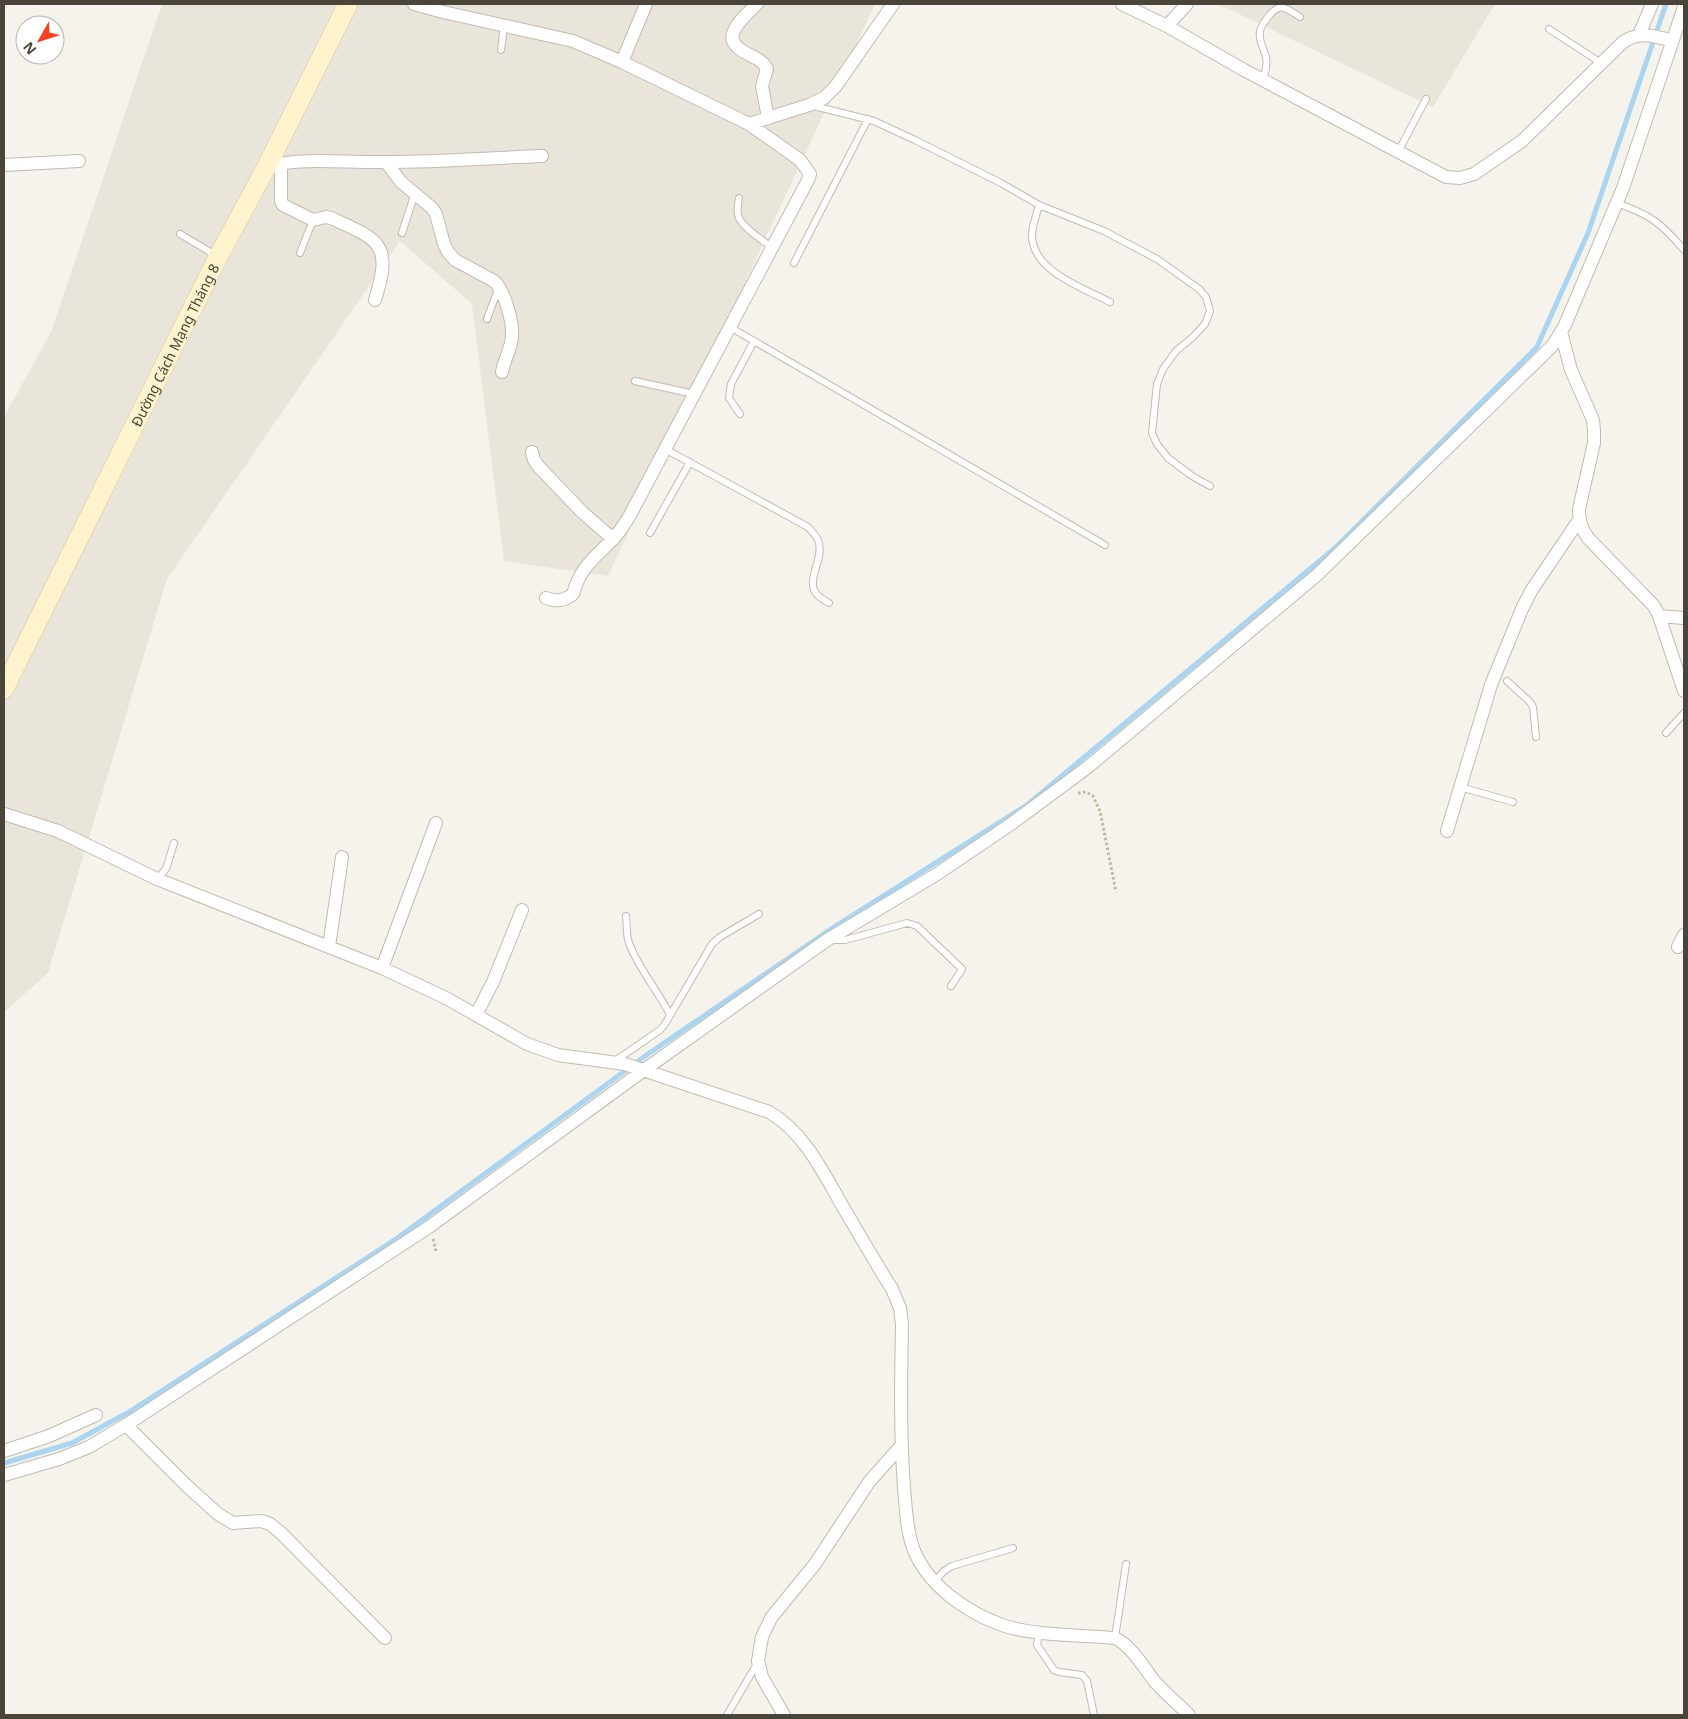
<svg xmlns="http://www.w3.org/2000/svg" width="1688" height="1719" font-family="'Noto Sans',sans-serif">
<rect width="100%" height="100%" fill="#f6f3ec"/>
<path fill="#eae5da" d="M162,4H875L608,576L504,561L472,304L400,241L167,579L48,973L4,1012V417L51,332Z
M1218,4H1495L1433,107Z"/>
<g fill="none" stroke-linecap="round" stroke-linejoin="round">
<path stroke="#a9d4f2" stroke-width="5" d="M4,1463L72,1443L129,1412L396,1239L648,1054L834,927L1027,805L1335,548L1537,347L1588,233L1666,4"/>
<g stroke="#c2bbae" stroke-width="8">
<path id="lane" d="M1549,29L1601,63
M501,50L504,26
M1263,80C1265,72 1268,66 1266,57C1264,49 1258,40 1260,31C1261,26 1265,21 1268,17C1280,1 1286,8 1300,17
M810,105L874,121L915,140L1001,183L1039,205L1104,231L1157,259L1199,289L1206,297L1210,311L1205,324L1193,337L1176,351L1163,369L1157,384L1152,433L1157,444L1168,458L1192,476L1210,486
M1398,152L1426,99
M739,198C738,205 736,212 739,218C745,230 762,239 772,248
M1616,203C1650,214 1662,224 1684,250
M1039,205C1037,214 1032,225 1032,235C1032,271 1083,288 1110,302
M402,233L415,193
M180,234L217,256
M300,253L313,220
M794,263L868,119
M487,319L499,287
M730,327L1105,545
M635,381L694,394
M740,414L729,398L731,384L754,341
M665,449L808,527C811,531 818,537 819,543C823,559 809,575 814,590C816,596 824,600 829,603
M650,533L690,462
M1507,681L1530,702L1533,707L1536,737
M1666,733L1684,713
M1460,787L1513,802
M157,879L166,869L174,843
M626,916C627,924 626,935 629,943C639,970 658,990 670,1015
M832,940H845L907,923L917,926L962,969L961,971L951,986
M615,1061L660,1030L665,1024L712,944L720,937L759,914
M935,1581L944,1571L952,1566L1013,1548
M1039,1632L1037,1645L1054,1670L1059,1672L1082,1675L1087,1681L1094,1715
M1115,1638L1126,1564
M727,1715L758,1662"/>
</g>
<g stroke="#c2bbae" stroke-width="14">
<path id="street" d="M414,4L443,12L573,41L622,62L749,124L800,160L810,174L808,180L629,517C624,525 619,533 612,540C594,558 580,568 573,594C564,601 557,602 546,598
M757,4C741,20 716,39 748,54C756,58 763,61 767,69L762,86L768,118
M1122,4L1167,26L1244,70L1446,177L1460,178L1474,174L1509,150L1522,141L1623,42C1642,30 1652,37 1673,40
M1167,26L1187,4
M1639,35L1652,4
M622,62L646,4
M749,124L809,105L824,98L836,86L893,4
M386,162L401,182L432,208L436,214L444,244L448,252L455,260L494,281C505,291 513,322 512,337C511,349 504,360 502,372
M281,163V201L283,205L313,220L326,217L331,218C379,240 393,243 375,300
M4,165L79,161
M267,166C306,157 346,163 385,162C437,162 490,158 542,156
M1561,332L1571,370L1593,420L1594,431V443L1579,509C1579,521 1581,528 1588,538L1654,606L1659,616L1684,691
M532,452L534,460L539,467L582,512L613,539
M1659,616L1684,618
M4,814L58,831L157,879L382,968L446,998L527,1044L558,1055L625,1064L769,1112C804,1132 823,1172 843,1207C859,1234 875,1262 892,1289L900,1308L902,1324C901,1379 900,1433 904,1488C906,1508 906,1528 913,1548C927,1585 966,1612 1002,1625C1033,1636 1082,1635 1115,1638C1133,1647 1143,1667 1155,1682C1166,1694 1178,1704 1189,1715
M1447,831L1491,685L1522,609L1531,591L1579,520
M329,947L342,857
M1678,947L1684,935
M382,968L436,823
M476,1015L493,982L522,910
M126,1425L187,1486L218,1514L233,1523L261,1521L270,1524L281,1533L385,1638
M4,1451L49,1436L96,1415
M4,1475L59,1459L89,1447L126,1425L429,1227L644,1070L827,940L937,874L1011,824L1088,767L1317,575L1543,355L1553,345L1565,325L1623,188L1684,7
M784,1715L762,1677L758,1661L762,1637L771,1618L815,1564L869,1482L901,1446"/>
</g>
<g stroke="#d6c79b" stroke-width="20">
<g id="secondary">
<path id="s1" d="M4,689L218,257L267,166L348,4"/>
</g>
</g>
<path stroke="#c4b79f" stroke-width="3" stroke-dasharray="2.5 2.5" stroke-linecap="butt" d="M1078,793L1086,792L1093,796L1100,811L1116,892
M433,1239L436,1251"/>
<use href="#lane" stroke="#fff" stroke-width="6"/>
<use href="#street" stroke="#fff" stroke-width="12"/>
<use href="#secondary" stroke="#fff3cd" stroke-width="19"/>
</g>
<g text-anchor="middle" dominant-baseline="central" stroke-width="4" stroke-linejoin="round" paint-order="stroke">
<g font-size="14" fill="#4b4439" stroke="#fff">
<text stroke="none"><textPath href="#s1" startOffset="384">Đường Cách Mạng Tháng 8</textPath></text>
</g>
</g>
<rect width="1688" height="1719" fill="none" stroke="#4b4439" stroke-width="10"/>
<g transform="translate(40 40) rotate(231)"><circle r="24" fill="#ffffff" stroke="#b7b4b0"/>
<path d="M0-4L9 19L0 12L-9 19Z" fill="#fc3f1d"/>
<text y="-8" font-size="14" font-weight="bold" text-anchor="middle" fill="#4b4439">N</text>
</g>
</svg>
